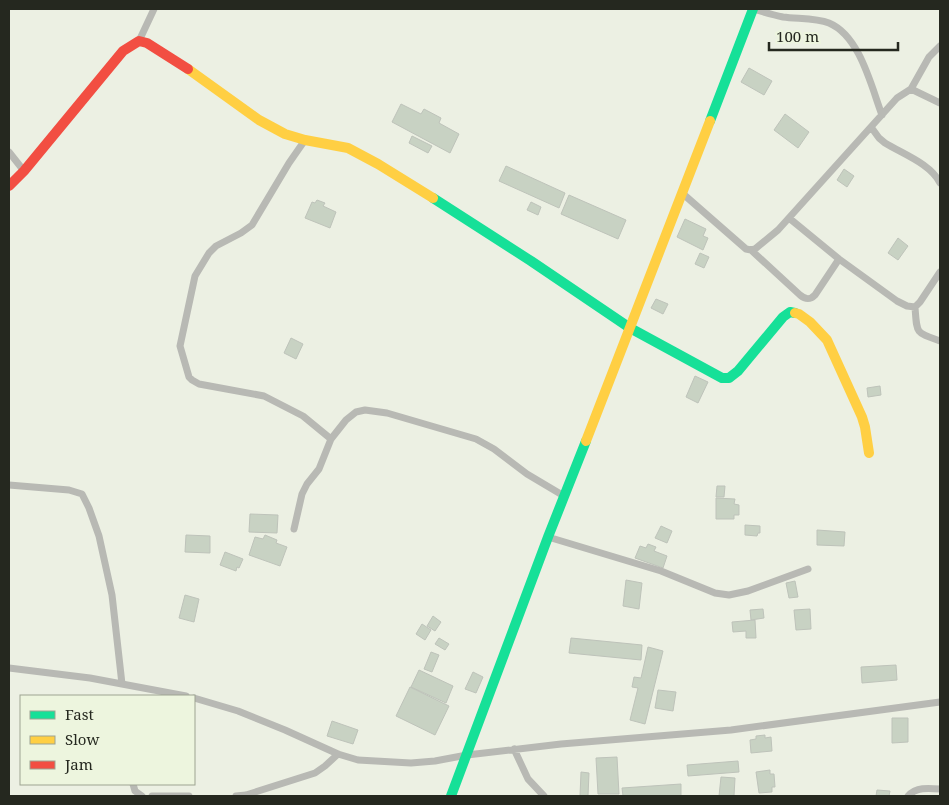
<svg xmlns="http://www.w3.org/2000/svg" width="949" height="805" font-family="'Noto Serif',serif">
<rect width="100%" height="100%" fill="#ecf0e3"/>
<path fill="#c8d2c3" stroke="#bec3ba" d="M749,68L772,81L764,95L741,82Z
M401,104L421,114L424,109L441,118L439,123L459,134L450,153L392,122Z
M785,114L809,132L798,148L774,130Z
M412,136L432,146L428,153L409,143Z
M506,166L565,193L559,208L499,181Z
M844,169L854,176L847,187L837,180Z
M569,195L626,220L618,239L561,214Z
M317,200L325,203L323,206L336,212L330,228L305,218L312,202L315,203Z
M531,202L541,207L538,215L527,210Z
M685,219L706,229L703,236L708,238L703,250L677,237Z
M898,238L908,246L898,260L888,253Z
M700,253L709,257L704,268L695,264Z
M656,299L668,304L663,314L651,308Z
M291,338L303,344L296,359L284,353Z
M695,376L708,382L698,403L686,397Z
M880,386L881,395L868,397L867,388Z
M717,486H725L724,497H716Z
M716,498L735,499L734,504L739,505V515H734V519H716Z
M250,514L278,515L277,533L249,532Z
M745,525L760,526V533H758L757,536L745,535Z
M661,526L672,531L667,543L655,538Z
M817,530L845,532L844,546L817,545Z
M186,535L210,536V553L185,552Z
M265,535L277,540L276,543L287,547L280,566L249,555L255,537L263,539Z
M648,544L656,547L654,551L667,556L663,568L635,558L640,546L646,548Z
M225,552L243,559L239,568L237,567L236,571L220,565Z
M626,580L642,583L639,609L623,606Z
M795,581L798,597L789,598L786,583Z
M185,595L199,599L194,622L179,618Z
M763,609L764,618L751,620L750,610Z
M810,609L811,629L796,630L794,610Z
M433,616L441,622L435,631L427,626Z
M755,620L756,638H746V631L733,632L732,622Z
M422,624L431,630L425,640L416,634Z
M439,638L449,644L445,650L435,644Z
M571,638L642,645L641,660L569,653Z
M648,647L663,651L645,724L630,720L638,688L632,687L634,677L641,678Z
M431,652L439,655L432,672L424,669Z
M896,665L897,680L862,683L861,667Z
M419,670L453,686L446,703L411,687Z
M473,672L483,677L476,693L465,689Z
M410,687L449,706L435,735L396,716Z
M658,690L676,692L673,711L655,708Z
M892,718H908V742L892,743Z
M332,721L358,730L353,744L327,736Z
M765,735V738L771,737L772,751L751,753L750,740L756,739V736Z
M617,757L619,794H598L596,758Z
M738,761L739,772L688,776L687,765Z
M770,770V774H774L775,787H772V792L759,793L756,772Z
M581,772L589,773L588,796H580Z
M721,777L735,778L734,796H719Z
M681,784V796H623L622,788Z
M877,790L890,791L889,796H876Z"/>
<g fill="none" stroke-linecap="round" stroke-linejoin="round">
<path stroke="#b8b9b4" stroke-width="7" d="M753,9C763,12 773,15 783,17C797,19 816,18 829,23C860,36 871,86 882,115
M139,41L154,9
M911,89L940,103
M871,127L879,138L885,143C903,154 931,164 940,183
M305,140L289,163L252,225L241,233L216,246L209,253L195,276L180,346L189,377L192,380L199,384L264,396L303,416L331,439
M9,152L24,171
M682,193L746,249L751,250L755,249L778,230L897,98L911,89L929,57L940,46
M789,218L839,259L897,301L907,306L915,307
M751,250L800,295C806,300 810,300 815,295L839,259
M915,307C917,334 915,332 940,341
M915,307L920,302L940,272
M9,485L69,490L82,494L89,508L99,536L112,595L122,684
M294,529L302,494L307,484L319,469L331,439L346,420L356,412L365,410L387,413L476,439L494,449L527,474L564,496
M548,537L661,571L715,593L729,595L748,591L808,569
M9,668L90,678L186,696
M194,698L238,711L285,730L338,754L358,760L411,763L435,761L467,755L561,744L731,730L940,702
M514,749L528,779L544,796
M133,784L135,791L142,796
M152,796H189
M236,796L246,795L315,773L325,766L338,754
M908,796C916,787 928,788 940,789"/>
<path stroke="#16e098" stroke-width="10" d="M710,121L753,9
M433,198L531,261L630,328L722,378H729L738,371L783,317L790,312L795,313
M451,796L548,537L586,441"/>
<path stroke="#ffcf43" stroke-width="10" d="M188,69L259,120L285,134L305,140L348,148L378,164L433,198
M795,313L799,314L810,322L827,340L862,417L865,427L869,453
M586,441L710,121"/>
<path stroke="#f24e42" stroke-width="10" d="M9,186L24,171L123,51L139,41L147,43L188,69"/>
</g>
<rect width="949" height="805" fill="none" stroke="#25281f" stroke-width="20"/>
<rect x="20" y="695" width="175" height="90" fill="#edf5de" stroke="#9da392"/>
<rect x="30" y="711" width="25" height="8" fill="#16e098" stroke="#9da392"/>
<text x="65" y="720" font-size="15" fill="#25281f">Fast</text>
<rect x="30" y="736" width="25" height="8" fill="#ffcf43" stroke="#9da392"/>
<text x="65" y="745" font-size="15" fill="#25281f">Slow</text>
<rect x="30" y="761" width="25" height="8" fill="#f24e42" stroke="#9da392"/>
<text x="65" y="770" font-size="15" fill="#25281f">Jam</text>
<path d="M769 42v8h129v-8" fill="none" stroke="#25281f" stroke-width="2.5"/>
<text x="776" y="42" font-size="15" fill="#25281f" stroke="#edf5de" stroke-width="4" paint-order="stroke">100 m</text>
</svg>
